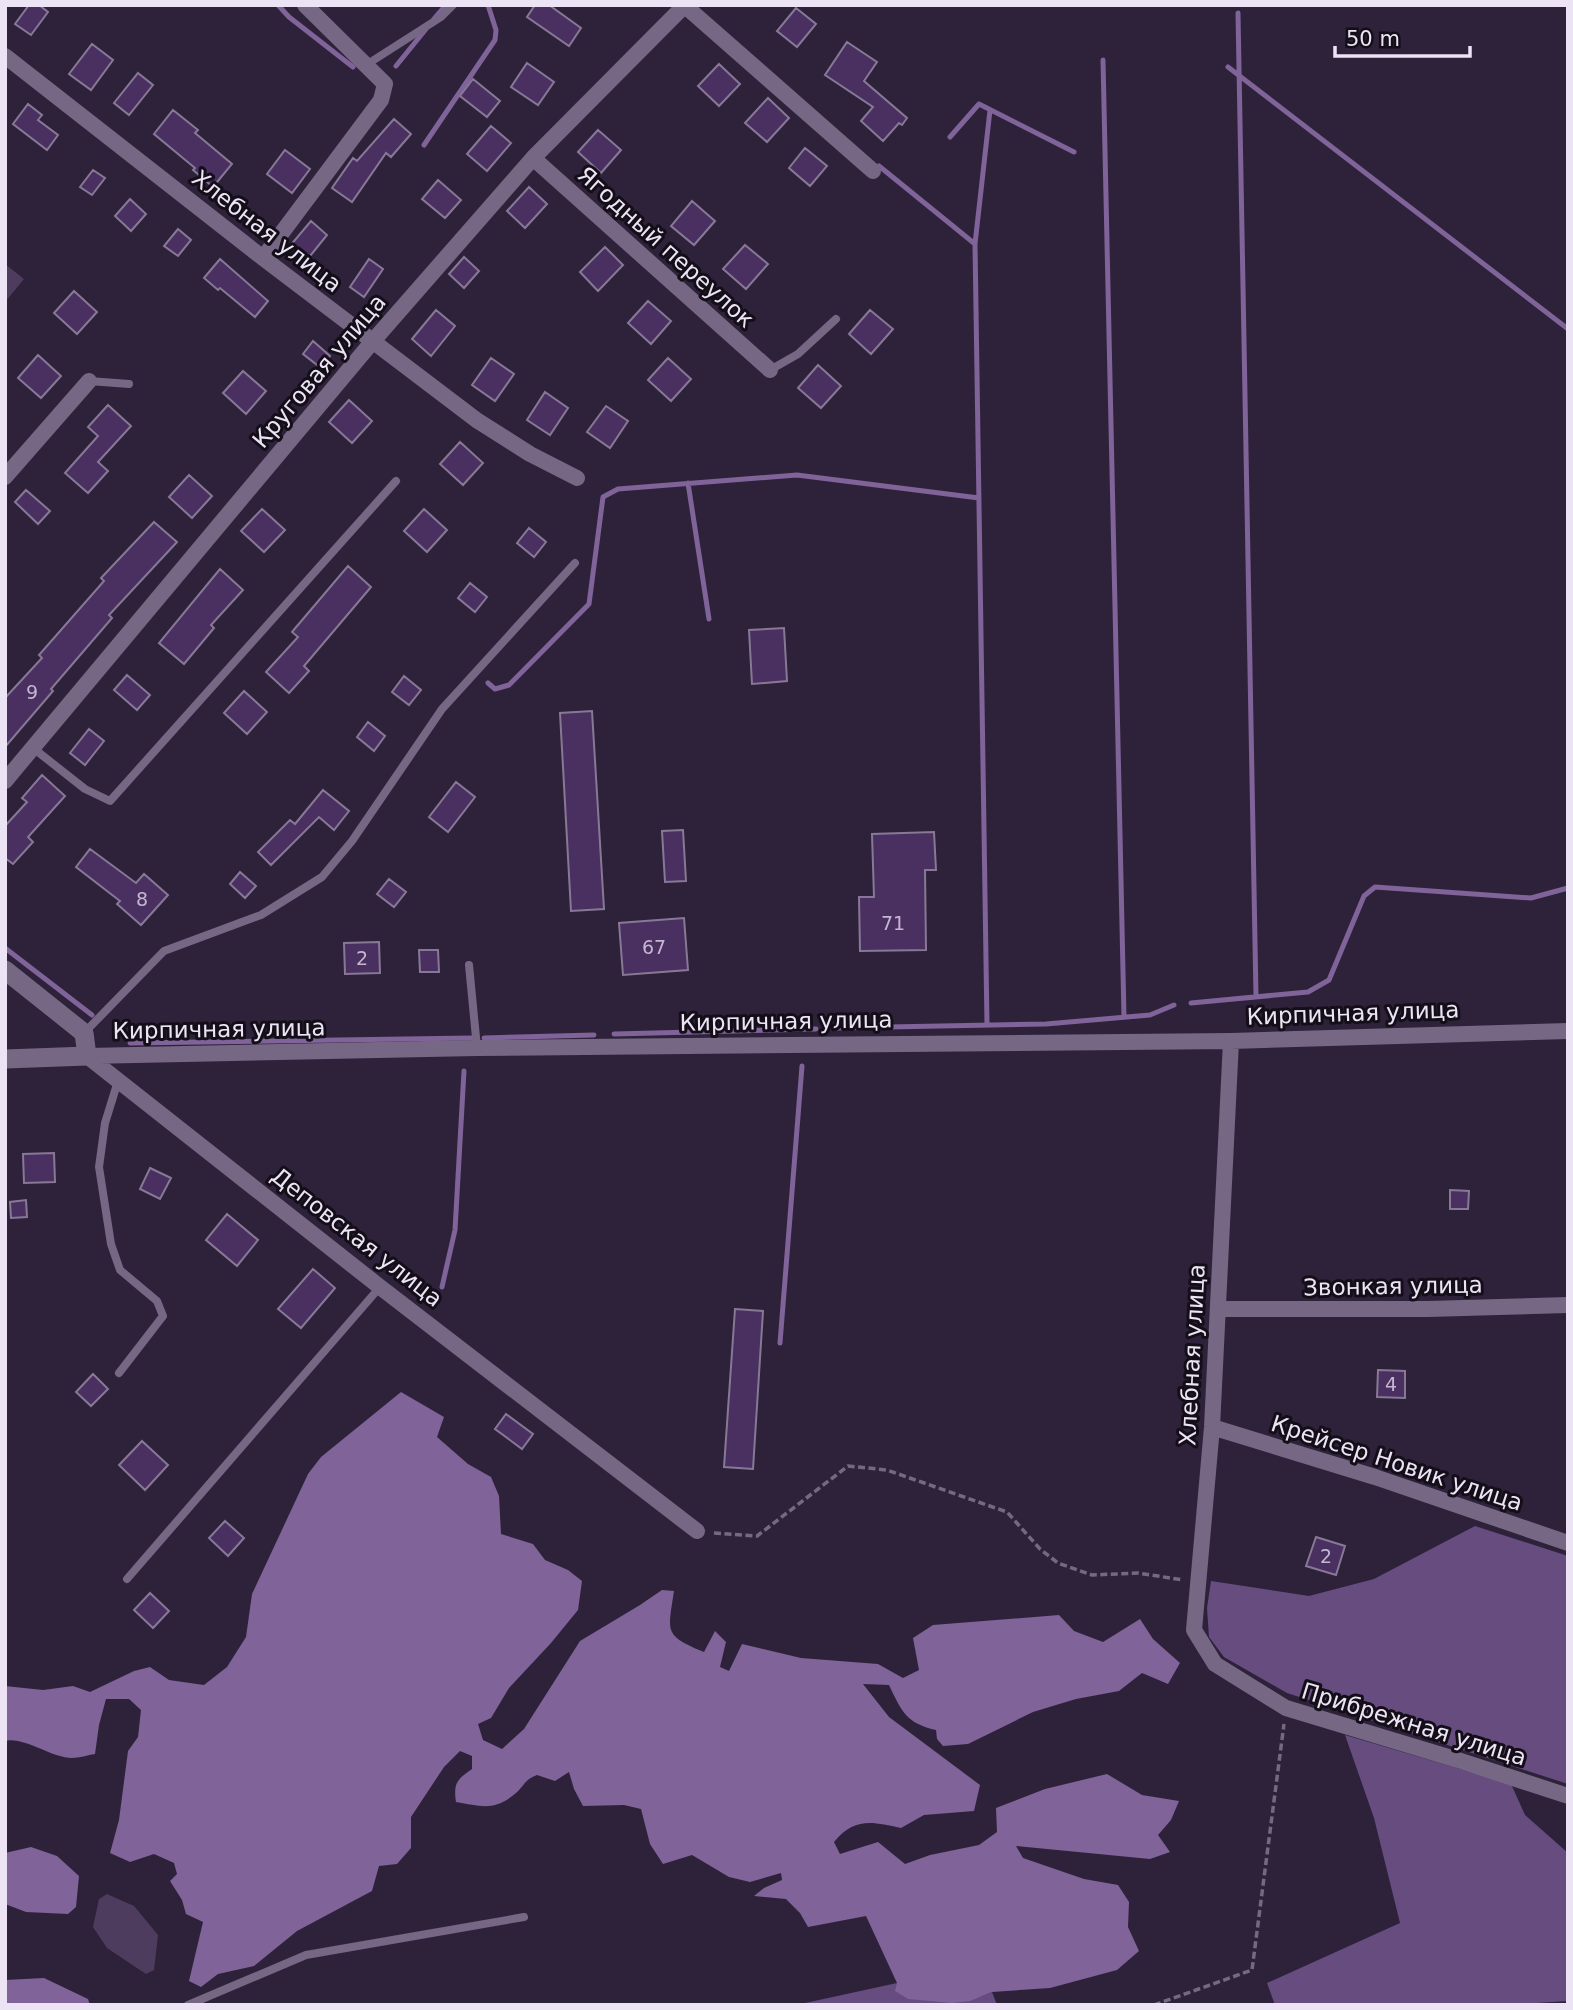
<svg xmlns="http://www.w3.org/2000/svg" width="1573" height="2010" font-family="'DejaVu Sans',sans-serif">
<rect width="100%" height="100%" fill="#2e223a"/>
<path fill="#4e3c5f" d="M5,264L24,279L5,302Z
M107,1894L134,1906L158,1935L154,1970L146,1974L107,1948L93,1927L99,1899Z"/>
<path fill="#674c80" d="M1475,1526L1568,1556V1784L1287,1693L1224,1657L1209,1637L1207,1608L1211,1581L1309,1596L1374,1579Z
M1345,1735L1511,1784L1525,1815L1568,1853V2001L1502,2005H1275L1267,1983L1400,1923L1374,1818Z
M897,1983C937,2003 949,2009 992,1992L997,2005H796Z"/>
<path fill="#7f6399" d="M401,1392L444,1417L437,1437L468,1464L491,1477L499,1496L501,1534L533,1544L545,1560L568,1570L582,1581L578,1610L551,1643L509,1688L491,1718L478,1724L483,1740L502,1749L524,1729L580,1641L640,1605L662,1590L674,1591C668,1632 663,1635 704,1652L715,1631L726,1642L720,1667L729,1671L742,1644L801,1658L878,1664L903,1678L919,1670L913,1638L933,1625L1059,1615L1074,1631L1103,1642L1140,1619L1153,1639L1180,1663L1168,1684L1142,1673L1119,1691L1076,1699L1033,1712L968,1744L943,1746L937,1739L936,1730C906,1723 902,1712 889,1685L863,1684L889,1717L980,1785L974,1811L924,1815L901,1828C872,1822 855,1817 834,1842L840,1854L878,1842L905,1864L930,1855L979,1845L997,1832L996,1808L1045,1789L1107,1774L1142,1795L1179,1801L1171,1820L1158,1835L1170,1852L1150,1859L1016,1846L1023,1858L1084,1879L1118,1885L1129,1902L1128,1927L1139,1951L1117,1970L1050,1988L992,1992L970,2001L952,2003L908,1999L895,1991L897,1983L866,1916L808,1927L800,1913L786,1899L754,1896L764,1888L782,1880L781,1873L750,1882L729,1877L692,1855L663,1864L650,1844L641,1809L624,1805L583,1806L574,1789L569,1772L555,1781L537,1775C524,1780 525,1785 516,1793C494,1812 481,1806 456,1802C453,1782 458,1779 472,1769V1756L460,1751L444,1767L411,1817V1848L397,1864L379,1866L372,1891L297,1931L254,1966L218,1974L201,1987L189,1981L203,1922L186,1914L182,1900L170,1881L177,1874L174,1863L154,1854L130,1862L110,1853L119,1820L128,1751L138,1737L141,1710L129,1699H106L99,1725L95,1754C88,1755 79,1758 72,1758C52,1758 23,1736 5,1741V1686L43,1690L73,1686L90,1692L134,1671L150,1667L169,1680L204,1685L227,1667L246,1637L252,1594L308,1474L321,1457Z
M31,1847L57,1856L79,1876L76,1907L68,1914L26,1912L5,1904V1853Z
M44,1978L88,1999L90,2005H5V1980Z"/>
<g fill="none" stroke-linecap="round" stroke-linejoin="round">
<path stroke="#7f6399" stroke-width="5" d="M278,5L289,17L353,67
M1238,13L1256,997
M434,19L446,5
M1103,60L1124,1017
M396,66L426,29
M1228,67L1568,329
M950,137L979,104L1074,152
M424,145L495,40L496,30L488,5
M879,166L975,244
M688,483L709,619
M488,683L495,689L509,685L589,604L603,497L618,489L797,475L979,498
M5,948L92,1015
M1191,1003L1308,992L1329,980L1364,896L1375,887L1531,898L1568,888
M987,1025L975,244L990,110
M836,1028L1046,1024L1150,1015L1174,1005
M614,1034L816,1029
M484,1038L594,1035
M130,1043L472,1038
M442,1287L455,1230L464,1071
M780,1343L802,1066"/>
</g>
<path fill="#4a2f61" stroke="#877996" stroke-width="2" d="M29,5H39L48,12L31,35L15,24Z
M535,5H549L581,28L569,46L527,17Z
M796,8L816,24L797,47L777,31Z
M847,42L877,62L864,81L907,118L902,125L899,123L883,141L861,121L873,107L825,75Z
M92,44L113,60L91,90L69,74Z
M527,63L554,82L538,105L511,87Z
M719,64L740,84L719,106L698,86Z
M138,73L153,85L129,115L114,103Z
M473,79L500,101L487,117L460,96Z
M768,98L789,118L767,142L745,123Z
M28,104L42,115L38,120L58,135L47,150L13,124Z
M173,110L198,130L195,133L232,164L213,187L193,170L195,168L154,134Z
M394,119L411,134L391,157L386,153L352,202L332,188L353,158L357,161Z
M491,126L511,143L487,171L467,154Z
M598,130L621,150L601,173L578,152Z
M805,148L827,166L810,186L789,168Z
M285,150L310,169L292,193L267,174Z
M93,170L105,178L92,195L80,187Z
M438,180L461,200L445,218L422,199Z
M529,187L547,204L525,228L507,211Z
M130,199L146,214L131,231L115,216Z
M692,201L715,221L694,245L671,226Z
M311,221L327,235L306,261L289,247Z
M178,229L191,240L178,256L164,246Z
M745,245L768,264L746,289L723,269Z
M605,247L623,265L598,291L580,272Z
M464,257L479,271L464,288L449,274Z
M220,259L268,301L255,317L220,288L218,290L204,278Z
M369,259L383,269L364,297L350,287Z
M74,291L97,312L77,334L54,313Z
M648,301L671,321L651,344L628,323Z
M436,310L455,326L431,356L412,339Z
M870,310L893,329L871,354L849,334Z
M313,341L330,356L321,368L303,354Z
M38,355L61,376L41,398L18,378Z
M491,358L514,374L495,401L472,385Z
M668,358L691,379L671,401L648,380Z
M818,365L841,386L821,408L798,388Z
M243,371L266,391L246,414L223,393Z
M545,392L568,408L550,435L527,420Z
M349,400L372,421L352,443L329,422Z
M108,405L131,426L98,462L108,471L88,493L65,473L98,436L88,427Z
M606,406L628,421L610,448L587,432Z
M460,442L483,463L463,485L440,464Z
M189,475L212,496L192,518L169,497Z
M26,490L50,511L38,524L15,502Z
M262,509L285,530L264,552L241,531Z
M424,509L447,530L427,552L404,531Z
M154,522L177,542L109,615L112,618L51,689L53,691L5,747V698L42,658L39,655L104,581L101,578Z
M529,528L546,542L534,557L517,543Z
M348,566L371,587L304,666L309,671L289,693L266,672L298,637L292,632Z
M220,569L243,590L211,625L214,628L184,664L159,643Z
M470,583L487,597L475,612L458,598Z
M784,628L787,681L752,684L749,630Z
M127,675L150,695L137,710L114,690Z
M404,676L421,690L409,705L392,692Z
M244,691L267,712L247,734L224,713Z
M592,711L604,909L571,911L560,713Z
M368,722L385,736L374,751L357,737Z
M89,729L104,741L85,765L70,753Z
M42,775L65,796L28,837L33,842L13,864L5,858V826L27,802L22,798Z
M456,782L475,797L448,832L429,817Z
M323,790L349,811L334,830L319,817L271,865L258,852L290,820L295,824Z
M683,830L686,881L665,882L662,831Z
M934,832L936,870H925L926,950L860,951L859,897H874L872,834Z
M90,849L136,883L144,874L168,895L141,925L117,904L120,901L76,867Z
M240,872L256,886L245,898L230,884Z
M389,879L406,892L394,907L377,894Z
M684,918L688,970L623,975L619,923Z
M379,942L380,973L345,974L344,943Z
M419,950H438L439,972H420Z
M54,1153L55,1182L24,1183L23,1154Z
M150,1168L171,1178L160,1199L140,1189Z
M1450,1190L1469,1191L1468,1209H1450Z
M26,1200L27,1217L11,1218L10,1202Z
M227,1214L258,1240L237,1266L206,1240Z
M313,1269L335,1288L301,1328L278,1309Z
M735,1309L763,1311L753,1469L724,1467Z
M1378,1370L1405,1371V1398L1377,1397Z
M93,1374L108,1389L91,1406L76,1392Z
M506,1414L533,1434L522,1449L495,1429Z
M142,1441L168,1465L145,1490L119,1465Z
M225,1521L244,1538L228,1556L209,1538Z
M1316,1537L1345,1546L1336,1575L1306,1566Z
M150,1593L169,1611L153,1628L134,1610Z"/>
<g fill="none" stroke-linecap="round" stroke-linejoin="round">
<path stroke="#746a7f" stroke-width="3.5" stroke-dasharray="7 3.5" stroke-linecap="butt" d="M714,1533L757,1536L848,1466L887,1470L1007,1512L1040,1549L1058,1563L1092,1575L1138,1573L1183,1580
M1154,2005L1252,1970L1284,1724"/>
<path stroke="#766784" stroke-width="8" d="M366,65L441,17L453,5
M770,370L798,354L836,319
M89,381L129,384
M33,748L85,789L110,801L396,481
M469,965L477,1048
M84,1033L164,951L261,915L322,877L352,841L442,709L575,563
M118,1081L105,1123L99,1167L111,1244L120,1270L157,1301L163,1316L119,1373
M127,1579L380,1287
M188,2005L306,1955L524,1917"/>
<path stroke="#766784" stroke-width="16" d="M684,5L873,171
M5,56L263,258L478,421L530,454L577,478
M533,158L770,370
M263,258L381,100L385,84L305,5
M5,477L89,381
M5,781L373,341L533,158L685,5
M1231,1041L1212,1427L1194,1630L1215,1664L1286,1708L1458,1760L1568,1796
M87,1056L477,1048L1231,1041L1568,1031
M87,1056L380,1287L697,1531
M1218,1309H1428L1568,1305
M1212,1427L1375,1477L1568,1543"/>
<path stroke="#766784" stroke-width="19" d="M5,970L84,1033L87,1056L5,1059"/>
</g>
<g text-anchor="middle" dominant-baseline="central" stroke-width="6" stroke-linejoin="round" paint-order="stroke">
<g font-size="19" fill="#c4b7d0">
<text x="32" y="692">9</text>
<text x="142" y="899">8</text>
<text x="893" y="923">71</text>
<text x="654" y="947">67</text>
<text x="362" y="958">2</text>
<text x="1391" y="1384">4</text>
<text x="1326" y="1556">2</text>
</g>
<g font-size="23" fill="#ece4f5" stroke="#140e19">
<text transform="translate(267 231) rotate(38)">Хлебная улица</text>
<text transform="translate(666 247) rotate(42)">Ягодный переулок</text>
<text transform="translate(319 371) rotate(-50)">Круговая улица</text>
<text transform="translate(1353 1013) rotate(-2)">Кирпичная улица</text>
<text transform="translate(786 1021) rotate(-1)">Кирпичная улица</text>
<text transform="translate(219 1029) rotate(-1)">Кирпичная улица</text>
<text transform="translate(357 1237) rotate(38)">Деповская улица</text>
<text transform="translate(1393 1286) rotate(-1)">Звонкая улица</text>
<text transform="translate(1192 1355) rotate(-87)">Хлебная улица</text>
<text transform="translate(1397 1463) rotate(18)">Крейсер Новик улица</text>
<text transform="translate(1414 1724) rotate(17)">Прибрежная улица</text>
</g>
</g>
<rect width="1573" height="2010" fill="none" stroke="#ece4f5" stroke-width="14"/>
<path d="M1335 46v10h135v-10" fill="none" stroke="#ece4f5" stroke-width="3.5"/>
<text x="1346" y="46" font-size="21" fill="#ece4f5" stroke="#140e19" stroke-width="5" paint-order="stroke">50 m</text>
</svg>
